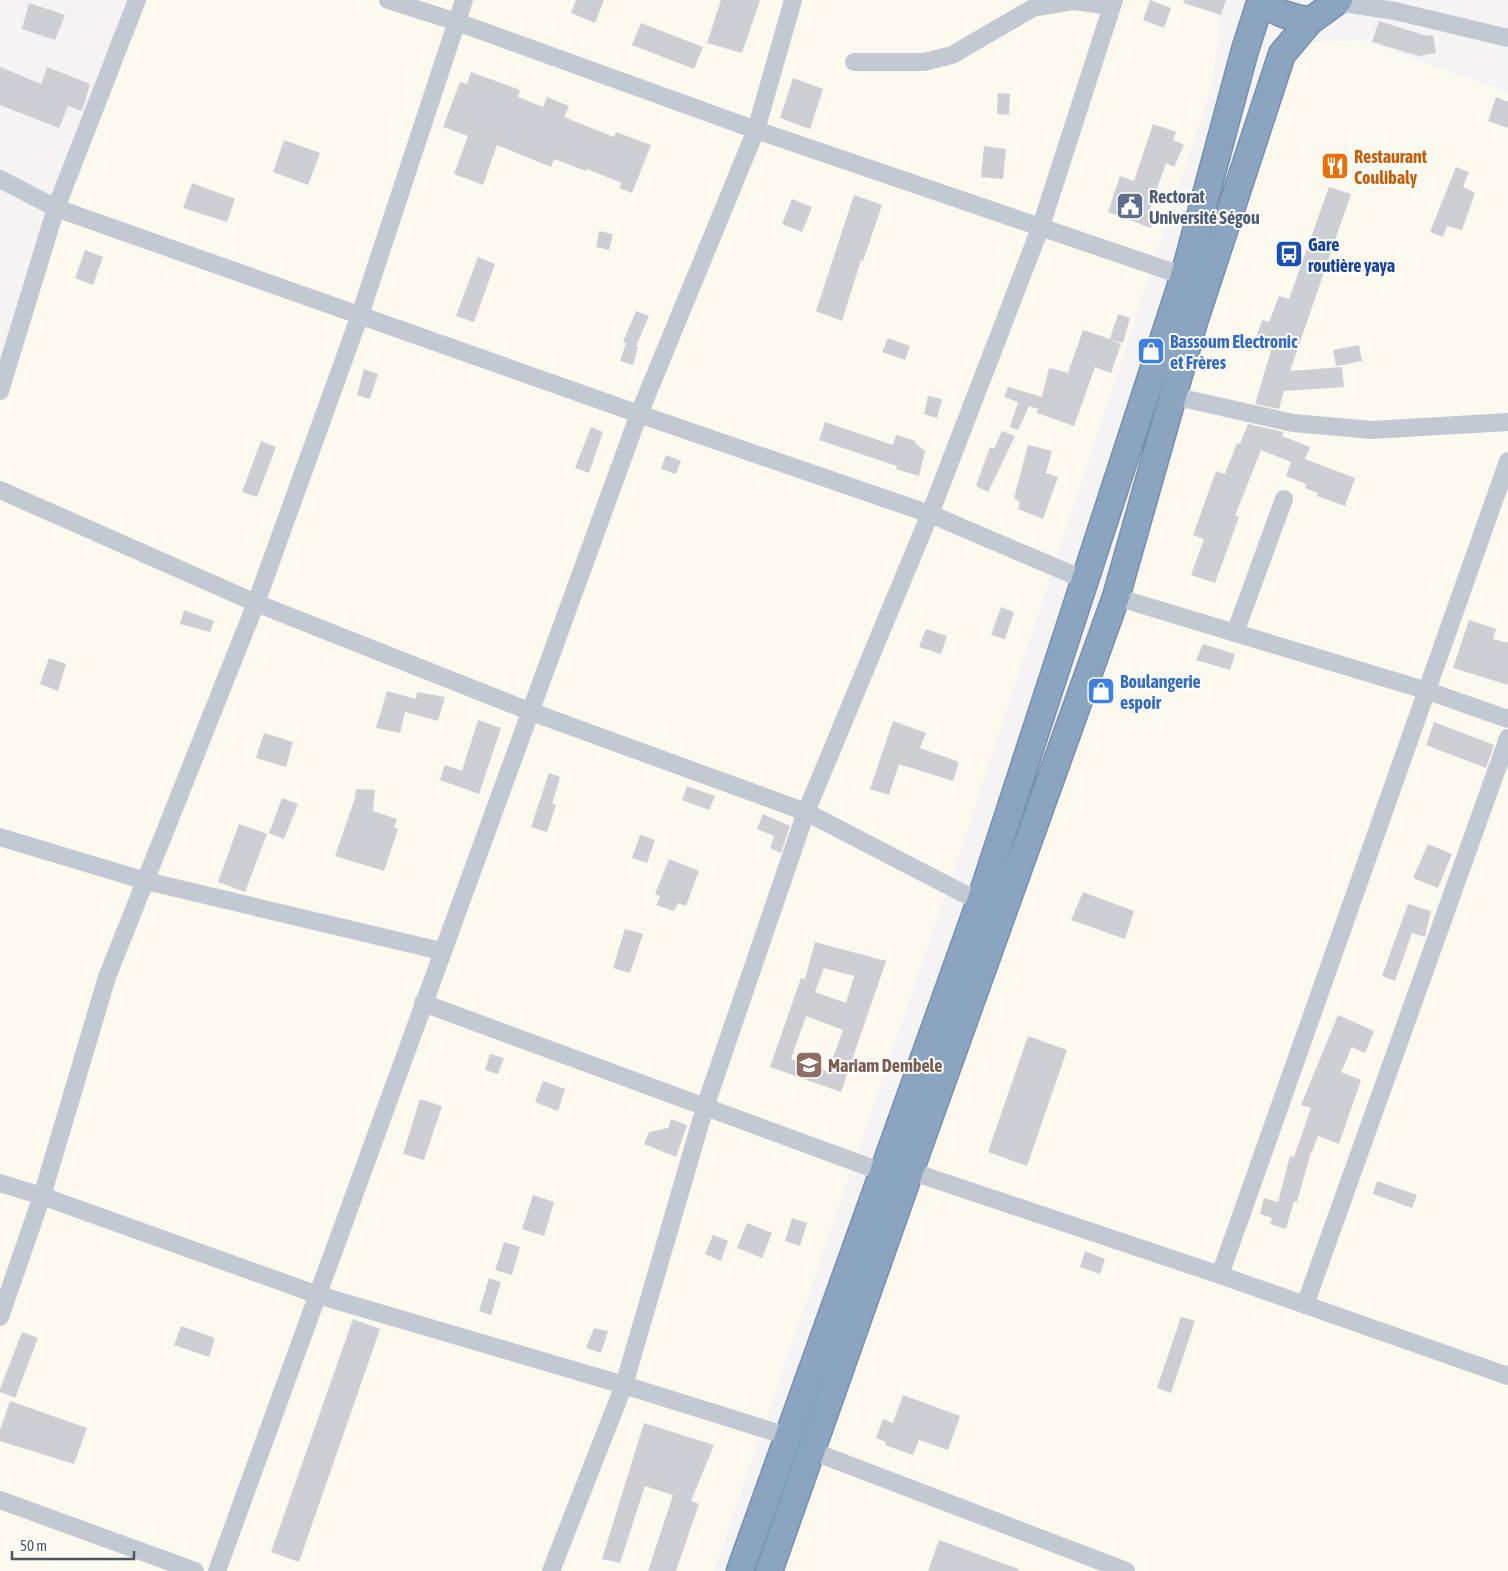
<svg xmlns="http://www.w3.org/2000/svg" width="1508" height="1571" font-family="'Asap Condensed',sans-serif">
<rect width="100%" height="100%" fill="#f5f3f3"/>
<path fill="#fdf9ef" d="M130,0H1221L1213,81L959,856L714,1571H0V391Z
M1363,40L1508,93V1571H765L1300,43Z"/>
<path fill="#cdcfd5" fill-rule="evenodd" d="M576,0H604L595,23L571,13Z
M721,0H760L742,53L707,43Z
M1150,0L1171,8L1164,28L1143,20Z
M1184,0H1226L1221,15L1183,3Z
M29,3L65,15L55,40L22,29Z
M1379,21L1427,36L1433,35L1436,53L1419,56L1372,42Z
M641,23L703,47L694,69L632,45Z
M0,67L41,84L47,67L90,84L82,111L68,106L59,128L0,105Z
M471,72L520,90L518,97L543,107L547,97L569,106L564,117L614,137L616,132L651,145L632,193L619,188L622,183L587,169L586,171L554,159L551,167L497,145L483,185L454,174L468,136L443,127L460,82L467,84Z
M793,78L823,89L810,129L780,118Z
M998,93L1010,94L1009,115L997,114Z
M1496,97L1508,102V128L1488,121Z
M1153,124L1176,132L1173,140L1184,145L1174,167L1166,163L1149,212L1156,215L1151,228L1108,212L1120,176L1134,181Z
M284,140L320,153L308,185L273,172Z
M984,146L1006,149L1003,179L981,177Z
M1456,167L1469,172L1463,187L1475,193L1462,230L1447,226L1443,237L1430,232Z
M192,183L235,199L227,222L183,208Z
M1329,187L1351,194L1290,371L1342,367L1344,387L1284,391L1279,409L1255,404L1273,344L1256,338L1262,320L1269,322L1279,296L1289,299Z
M854,195L882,205L863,261L861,260L842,321L816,311Z
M792,199L812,207L802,232L782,224Z
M599,231L613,234L609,250L596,247Z
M85,250L103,257L93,285L75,278Z
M478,257L495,264L474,322L456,316Z
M636,311L649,316L636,346L638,347L633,365L620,361L626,343L623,342Z
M1118,314L1130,318L1123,343L1110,340L1121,344L1111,373L1095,367L1074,426L1037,413L1038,409L1029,406L1018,430L1010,427L1018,402L1004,397L1008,387L1042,397L1049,368L1068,373L1083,330L1110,339Z
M888,338L910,346L905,360L882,352Z
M1359,345L1362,361L1336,366L1333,350Z
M364,369L378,374L370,399L357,395Z
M928,396L942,399L937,418L924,414Z
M825,422L893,445L896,435L916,441L915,443L925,451L919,476L896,469L897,466L819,440Z
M1248,424L1284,432L1282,436L1310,447L1305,459L1355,478L1345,506L1317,496L1318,493L1305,488L1306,484L1286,476L1291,462L1261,450L1235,516L1239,517L1215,583L1191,575L1204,539L1193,535L1216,471L1225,474L1237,443L1240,444Z
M591,427L603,432L589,473L575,468Z
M1002,431L1015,436L988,492L976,486L990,447L994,449Z
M261,441L276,447L257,497L242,492Z
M1028,445L1052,451L1046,473L1058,477L1043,519L1018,509L1020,503L1014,498Z
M666,455L681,461L676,474L661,469Z
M1001,607L1014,612L1005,639L991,635Z
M184,610L214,621L210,632L180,624Z
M1469,620L1496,629L1493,639L1508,643V685L1453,668Z
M926,629L947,636L941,654L919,647Z
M1203,644L1235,654L1230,670L1196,660Z
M49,658L66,664L58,691L40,684Z
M387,691L416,699L417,692L445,697L438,721L405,712L400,733L376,728Z
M478,720L501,728L479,794L440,780L445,765L462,771Z
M893,721L926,733L920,748L959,762L953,781L899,764L889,795L870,789Z
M1434,722L1494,745L1486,768L1426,745Z
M264,733L293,742L286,767L256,758Z
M549,773L560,777L552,804L556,805L547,832L531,827Z
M687,786L715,796L709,810L682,800Z
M356,789L375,790L373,811L397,819L394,828L398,829L384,871L335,856L355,798Z
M282,798L298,804L284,839L269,833Z
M763,814L790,826L781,853L770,848L774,836L757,829Z
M239,824L267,834L245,892L218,882Z
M640,835L655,840L647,863L632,858Z
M1428,844L1452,854L1438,888L1413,878Z
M669,859L699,871L686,906L678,903L674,911L656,905L660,896L655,894Z
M1083,892L1134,911L1125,939L1071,920Z
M1408,904L1431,911L1425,937L1412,933L1395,981L1382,976Z
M625,929L643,934L630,973L613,968Z
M815,942L886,961L841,1092L770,1067L801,978L805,979ZM824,968L854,976L846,1003L815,992ZM806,1016L843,1030L828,1072L791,1059Z
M1338,1015L1374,1031L1365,1053L1352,1047L1341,1072L1361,1080L1339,1144L1318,1136L1312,1152H1311L1297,1202L1294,1201L1286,1229L1270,1224L1272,1218L1260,1214L1264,1198L1278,1202L1290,1156L1294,1157L1311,1108L1301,1105Z
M1028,1036L1067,1050L1027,1166L988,1152Z
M490,1054L504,1058L498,1074L485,1070Z
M543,1081L565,1089L558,1111L535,1102Z
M420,1099L442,1106L424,1160L403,1154Z
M671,1119L687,1125L676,1157L644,1144L649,1132L668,1128Z
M1377,1181L1417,1195L1412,1208L1373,1194Z
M533,1195L554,1202L544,1236L522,1229Z
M792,1218L807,1223L800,1246L785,1241Z
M747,1223L772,1233L762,1258L737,1248Z
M713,1235L728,1241L721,1261L705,1254Z
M504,1242L520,1247L512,1275L495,1270Z
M1085,1251L1105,1259L1100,1274L1080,1267Z
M489,1278L501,1282L491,1315L479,1311Z
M1181,1317L1195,1321L1171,1393L1157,1388Z
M353,1319L380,1329L299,1562L271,1552Z
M181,1326L215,1338L209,1357L174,1345Z
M594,1328L608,1331L601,1353L586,1348Z
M22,1332L38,1338L15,1398L0,1392V1389Z
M903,1395L960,1416L948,1450L919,1440L913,1455L885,1445L886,1442L876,1438L883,1419L893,1423Z
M10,1401L87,1428L74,1464L0,1441V1430Z
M644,1423L714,1445L691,1501L699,1504L676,1571H648L673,1495L645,1486L620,1563L602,1559Z
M939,1540L1019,1569L1018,1571H928Z"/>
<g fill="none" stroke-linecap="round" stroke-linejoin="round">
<g stroke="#7690ad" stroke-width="29">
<path id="highway" d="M1263,0C1275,14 1292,17 1310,21L1339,0
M740,1571L980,902L1184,276L1245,50L1261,0
M769,1571L910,1171L1116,597L1194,322L1282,54L1310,21"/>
</g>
<path stroke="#c1cad2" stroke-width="18" d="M388,0L457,22L756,130L1184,276
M1337,2L1395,11L1508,38
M854,62H924L952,55L1033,8L1074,1L1111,6
M0,179L56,208L639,414L930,514L1085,580
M0,391L56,208L137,0
M1173,396L1293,423L1372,430L1508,422
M0,490L256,603L529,711L806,812L980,902
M1116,597L1428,691L1508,719
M1235,633L1284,499
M0,837L146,881L441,951
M423,1003L885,1173L910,1171L1220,1275L1508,1376
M0,1183L42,1196L318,1295L624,1385L787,1436
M1220,1275L1508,461
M1305,1305L1508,738
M0,1317L42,1196L107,977L256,603L360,315L464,0
M812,1451L1126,1571
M0,1500L195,1571
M217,1571L639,414L756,130L793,0
M551,1571L624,1385L705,1107L806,812L930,514L1041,226L1114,0"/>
<use href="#highway" stroke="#8ba5c1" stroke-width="26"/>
</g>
<defs>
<g id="restaurant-square" transform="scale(1.4375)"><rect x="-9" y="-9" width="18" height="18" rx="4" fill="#e8710a" stroke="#fff"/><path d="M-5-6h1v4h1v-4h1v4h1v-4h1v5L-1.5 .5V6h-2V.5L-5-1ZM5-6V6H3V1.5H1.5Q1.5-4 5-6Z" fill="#fff"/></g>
<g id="civic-square" transform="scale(1.4375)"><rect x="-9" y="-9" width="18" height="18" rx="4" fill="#5c6f8a" stroke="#fff"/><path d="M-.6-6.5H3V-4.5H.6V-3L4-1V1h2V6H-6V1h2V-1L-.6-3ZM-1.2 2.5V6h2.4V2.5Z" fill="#fff"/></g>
<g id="bus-square" transform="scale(1.4375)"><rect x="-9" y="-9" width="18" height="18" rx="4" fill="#1a4fb4" stroke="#fff"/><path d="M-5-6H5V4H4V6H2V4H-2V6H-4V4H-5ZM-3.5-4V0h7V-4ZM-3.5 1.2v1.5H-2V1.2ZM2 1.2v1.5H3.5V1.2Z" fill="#fff"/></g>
<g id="shop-square" transform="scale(1.4375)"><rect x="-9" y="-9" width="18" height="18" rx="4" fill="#3f7fe0" stroke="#fff"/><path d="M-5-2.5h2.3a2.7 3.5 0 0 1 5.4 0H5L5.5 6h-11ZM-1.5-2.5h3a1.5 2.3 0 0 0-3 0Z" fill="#fff"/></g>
<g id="school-square" transform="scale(1.4375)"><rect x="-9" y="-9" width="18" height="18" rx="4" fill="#8d6e63" stroke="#fff"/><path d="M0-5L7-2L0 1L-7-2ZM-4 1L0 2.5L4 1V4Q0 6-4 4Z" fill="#fff"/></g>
</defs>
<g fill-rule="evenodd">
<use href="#restaurant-square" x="1335" y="166"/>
<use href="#civic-square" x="1130" y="206"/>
<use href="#bus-square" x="1289" y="254"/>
<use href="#shop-square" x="1151" y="351"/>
<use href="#shop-square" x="1101" y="691"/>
<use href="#school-square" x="809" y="1065"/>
</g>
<g text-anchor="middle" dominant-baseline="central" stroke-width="4" stroke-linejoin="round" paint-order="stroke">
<g font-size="18" font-weight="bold" fill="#c56008" stroke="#fff" text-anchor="start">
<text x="1354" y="156">Restaurant<tspan x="1354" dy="21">Coulibaly</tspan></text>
</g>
<g font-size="18" font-weight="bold" fill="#4e5e75" stroke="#fff" text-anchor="start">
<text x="1149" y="196">Rectorat<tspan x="1149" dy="21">Université Ségou</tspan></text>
</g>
<g font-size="18" font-weight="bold" fill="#164399" stroke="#fff" text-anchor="start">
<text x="1308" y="244">Gare<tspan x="1308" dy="21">routière yaya</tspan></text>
</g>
<g font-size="18" font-weight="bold" fill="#366cbe" stroke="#fff" text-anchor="start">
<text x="1170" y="341">Bassoum Electronic<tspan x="1170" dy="21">et Frères</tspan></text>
<text x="1120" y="681">Boulangerie<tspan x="1120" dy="21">espoir</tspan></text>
</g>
<g font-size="18" font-weight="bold" fill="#785e54" stroke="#fff" text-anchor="start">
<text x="828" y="1065">Mariam Dembele</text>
</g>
</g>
<path d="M12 1551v8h122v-8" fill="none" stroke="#4a5661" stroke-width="2.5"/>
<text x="20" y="1551" font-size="15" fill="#4a5661" stroke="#ffffff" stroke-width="4" paint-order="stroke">50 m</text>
</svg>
